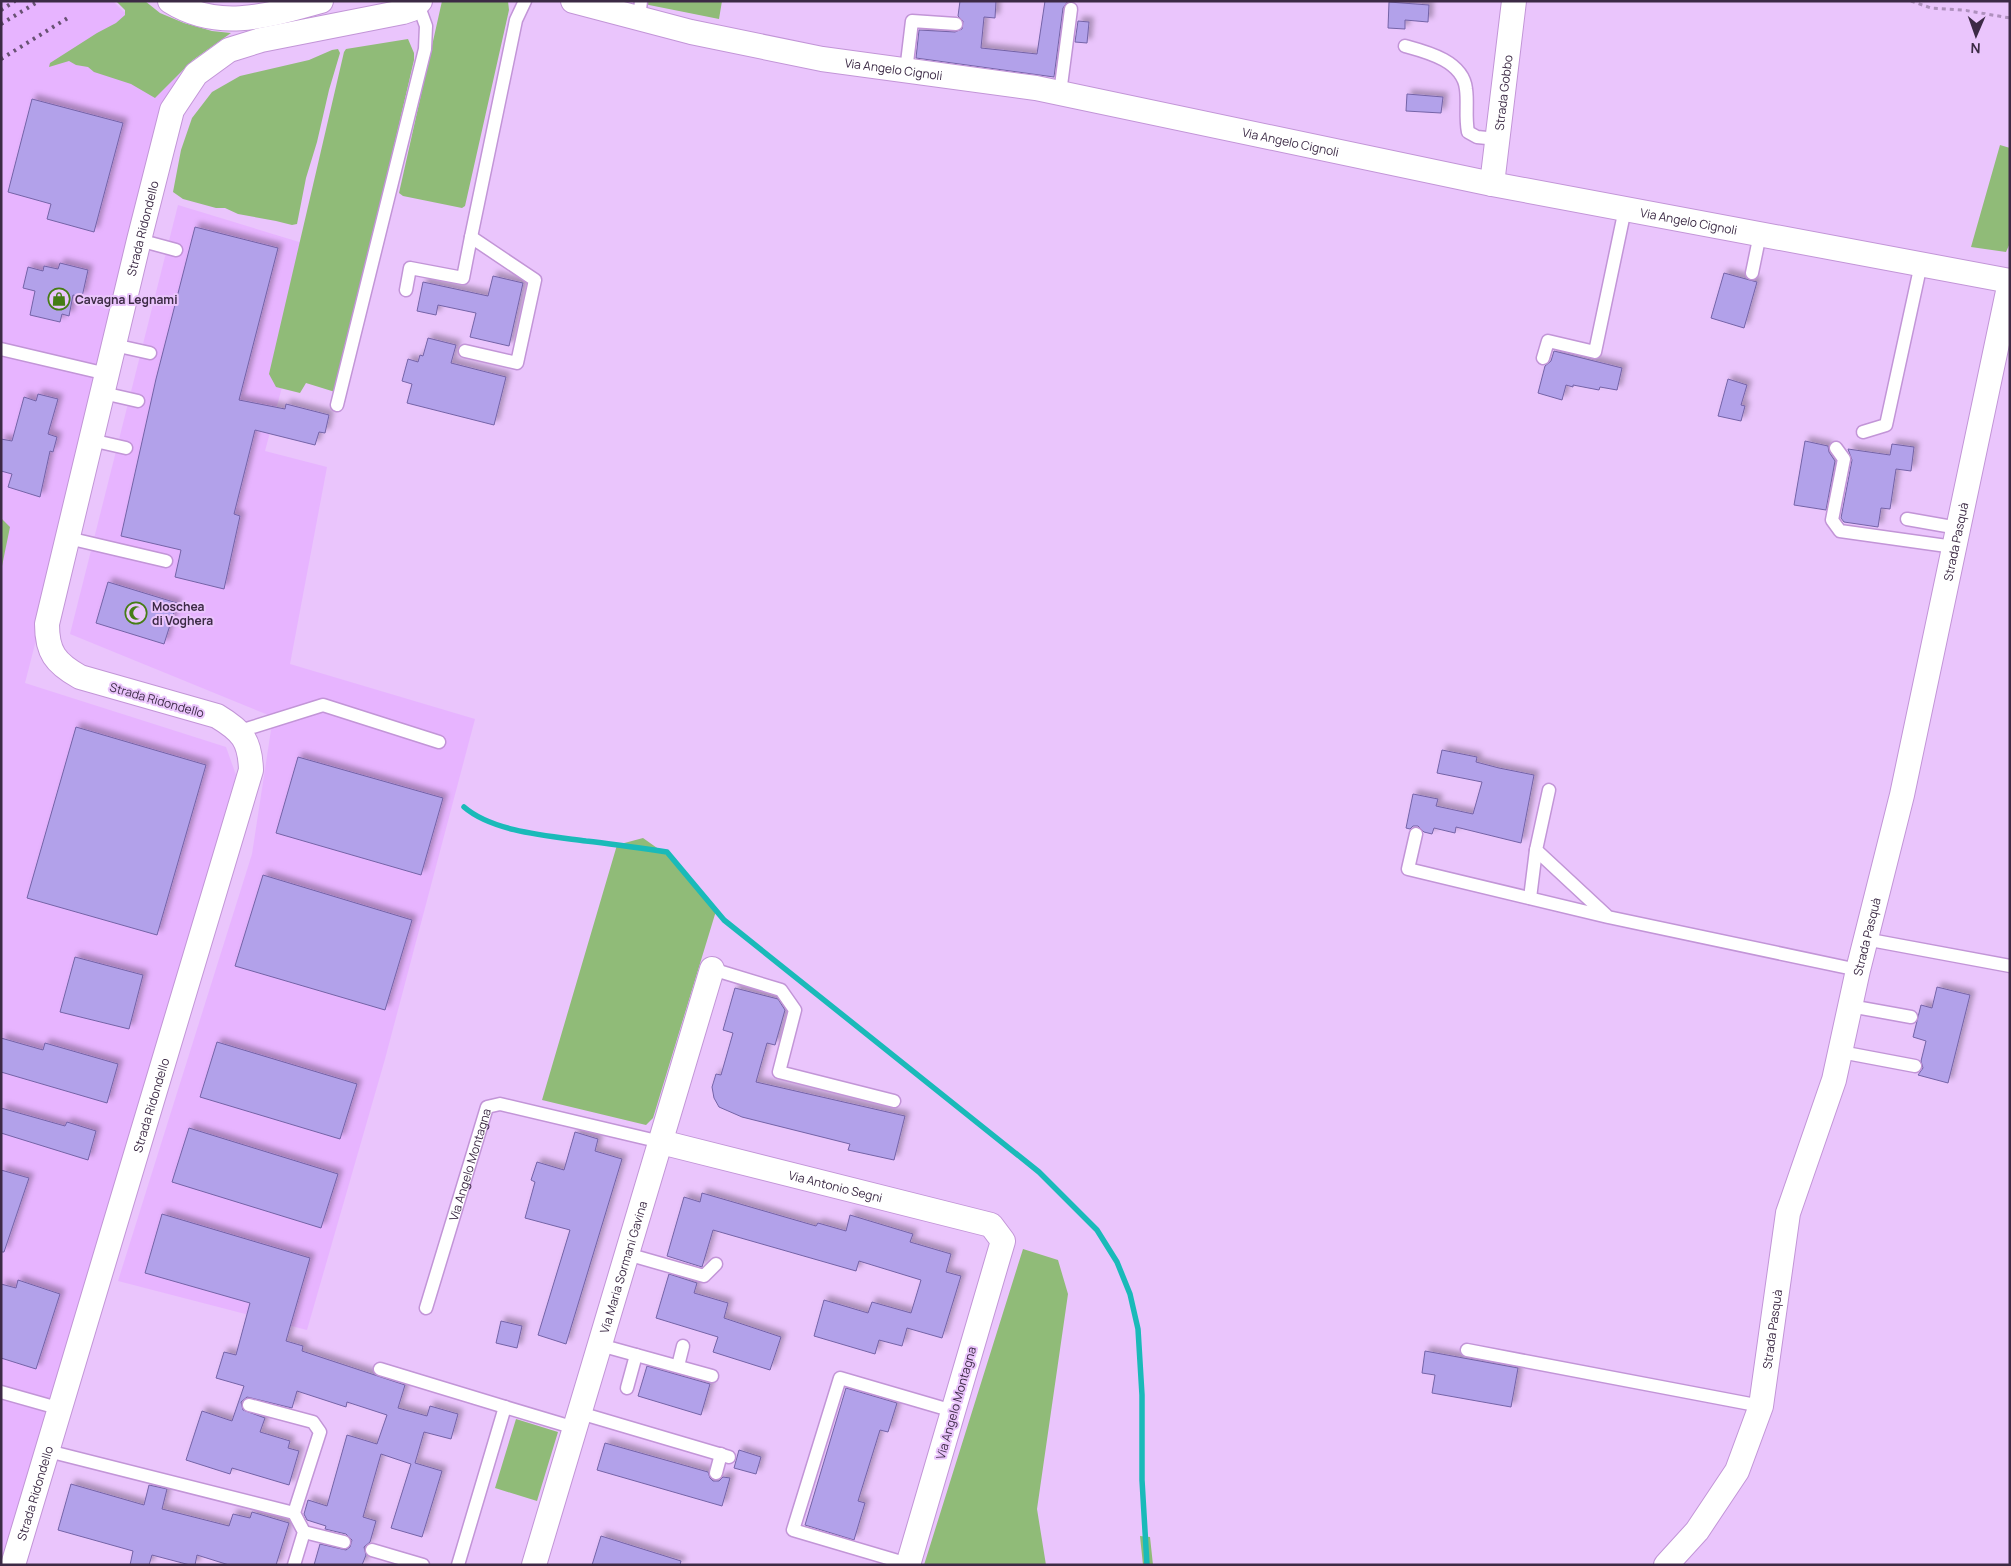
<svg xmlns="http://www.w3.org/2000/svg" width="2011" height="1566" font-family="Manrope,sans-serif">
<defs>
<filter id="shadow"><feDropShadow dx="4.5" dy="-4.5" stdDeviation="2.5" flood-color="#0004"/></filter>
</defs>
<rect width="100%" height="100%" fill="#eac5fc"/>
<path fill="#e7b4ff" d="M1,1H113L124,12L185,60L25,683L226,747L236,775L153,1060L1,1564Z
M178,205L319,248L265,451L327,467L290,664L475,719L385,1059L307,1330L118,1281L252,854L273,717L70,634Z"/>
<path fill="#90bb78" d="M116,1H145L160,13L184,23L212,31L231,33L193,60L155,98L131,84L94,72L88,67L76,65L69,61L49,67L50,63L97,33L116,23L125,15V10Z
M442,1H508L509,10L465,206L462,208L403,196L399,193Z
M629,1H722L719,19Z
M408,39L414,53V60L337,390L335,392L306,383L300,393L276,387L269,374L344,52L346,49Z
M338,49L340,53L329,90L317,142L306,178L297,224L292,225L276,221L238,214L225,208H216L183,199L173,192L181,150L192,118L212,92L240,76L309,60L332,50Z
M2000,145L2010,148V243L2006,252L1971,247Z
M1,518L10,527L1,571Z
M643,838L667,855L716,911L653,1118L646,1125L542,1100L617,845Z
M1023,1249L1058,1260L1068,1294L1037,1509L1046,1565H924Z
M516,1419L558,1432L537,1501L495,1488Z
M1140,1536L1150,1537L1153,1565H1143Z"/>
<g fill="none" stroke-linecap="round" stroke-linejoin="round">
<path stroke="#1abab9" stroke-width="5.5" d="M464,807C493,832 549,836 586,841C613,844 640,848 667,852L724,920L1039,1172L1097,1230L1117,1262L1130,1294L1138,1329L1142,1395V1480L1147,1565"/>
</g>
<path fill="#b2a1ea" stroke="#7463a7" filter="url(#shadow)" d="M960,1H996L995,18L984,17L981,48L1037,54L1045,1H1068L1063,8L1054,77L916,58L919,30L955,32L962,29L963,21L958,16Z
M1389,2L1429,5L1428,22L1405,20V29L1388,28Z
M1078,21L1089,22L1087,43L1075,42Z
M1407,94L1443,97L1441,113L1406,111Z
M32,99L123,123L94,232L47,219L51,204L8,192Z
M195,227L278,248L239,400L285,409L286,404L329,415L325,433L319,432L315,445L255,430L234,514L240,516L224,589L175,577L181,550L121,536L156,379Z
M60,263L88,270L82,297L73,295L69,316L62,314L60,322L30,315L35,291L23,288L28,267L43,271L44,266L58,269Z
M1724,273L1757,282L1744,328L1711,318Z
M493,276L523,283L509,346L470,337L476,313L438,305L436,315L417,311L423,282L488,296Z
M428,338L456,345L451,363L506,377L494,425L407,403L412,384L402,381L408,359L418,362L420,355L423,356Z
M1554,351L1622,368L1617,390L1600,387L1599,390L1573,385V387L1566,385L1562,400L1538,393L1545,366L1551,361Z
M1728,379L1747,385L1741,405L1745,406L1741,421L1718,416Z
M38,394L58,399L48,434L57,437L53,452L50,451L40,497L8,487L12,474L1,471V439L12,441L24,397L36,401Z
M1805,441L1828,446L1829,452L1835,461L1826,510L1794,505Z
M1892,444L1914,447L1911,471L1896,469L1890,509L1881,508L1878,527L1844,522L1841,518L1852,460L1848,449L1890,455Z
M108,582L177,603L164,644L96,623Z
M76,727L206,765L157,935L27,898Z
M1442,750L1477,757L1476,762L1499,768L1534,775L1521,843L1456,827L1455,833L1434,828L1432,834L1424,832L1418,826H1413L1410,829L1406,828L1413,794L1438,799L1436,806L1473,814L1482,782L1437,773Z
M298,757L443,798L421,875L276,833Z
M263,875L412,920L385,1010L235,966Z
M75,957L143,975L129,1029L60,1012Z
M1937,987L1970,995L1948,1083L1918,1075L1923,1068L1921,1061L1926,1041L1913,1037L1921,1005L1932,1008Z
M735,988L778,999L785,1010L775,1045L767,1043L756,1082L905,1116L894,1160L848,1150L850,1144L742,1117L719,1107L714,1098L712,1087L716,1074L721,1075L733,1033L723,1030Z
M1,1038L43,1050L45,1043L118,1064L107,1103L1,1072Z
M217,1042L357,1084L340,1139L200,1097Z
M1,1108L65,1126L67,1122L96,1131L88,1160L1,1133Z
M189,1128L338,1174L321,1228L172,1182Z
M575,1132L598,1139L595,1151L622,1159L566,1344L538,1335L570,1230L525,1218L535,1182L531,1180L537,1162L564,1170Z
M1,1170L29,1178L4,1252H1Z
M702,1193L816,1226L818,1223L846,1231L850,1215L913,1234L910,1242L951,1254L946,1272L961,1276L942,1338L907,1328L902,1346L879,1340L875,1354L814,1336L824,1300L868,1313L872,1302L911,1313L921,1280L859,1261L856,1271L713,1230L702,1267L667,1256L684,1197L700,1202Z
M162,1214L310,1258L286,1341L303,1346L302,1351L405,1385L398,1408L427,1416L430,1406L458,1414L451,1439L424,1432L415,1463L442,1471L422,1537L391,1528L411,1464L381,1454L363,1517L376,1521L370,1542L364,1547L366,1555L362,1565H314L320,1544L346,1550L350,1547L352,1540L346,1534L325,1529L326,1526L307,1520L304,1514L308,1500L327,1506L347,1435L377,1444L387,1415L347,1402L346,1407L297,1391L292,1408L247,1397L241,1402L243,1410L265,1418L260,1432L290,1441L288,1448L299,1451L289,1485L232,1468L230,1474L186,1460L202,1411L232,1421L244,1386L216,1378L224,1352L236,1355L250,1303L145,1273Z
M669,1274L697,1283L694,1293L728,1303L724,1318L781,1337L770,1370L713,1352L718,1337L656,1318Z
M18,1280L60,1294L36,1369L1,1358V1284L16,1288Z
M501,1321L522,1326L517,1348L496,1343Z
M1425,1351L1518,1368L1511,1407L1432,1393L1435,1375L1422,1373Z
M647,1366L710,1384L701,1415L638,1396Z
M846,1388L897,1403L888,1432L880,1430L858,1501L865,1503L854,1540L805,1525Z
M605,1443L708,1472L710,1478L713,1481H719L723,1477L730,1478L722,1506L597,1470Z
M739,1450L761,1457L756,1474L734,1468Z
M71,1484L144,1505L149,1485L167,1489L162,1509L229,1526L233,1514L250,1518L252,1512L289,1523L276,1565H229L197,1555L195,1565H190L152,1555L149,1565H130L133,1551L58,1530Z
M601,1536L681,1561L680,1565H592Z"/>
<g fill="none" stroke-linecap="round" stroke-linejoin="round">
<g stroke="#c295d7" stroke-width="15">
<g id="lane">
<path d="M639,18L641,1"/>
<path d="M1405,46C1427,52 1463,61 1466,89C1468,103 1465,117 1468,132L1477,137L1497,139"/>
<path d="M906,71L912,21L956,24"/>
<path d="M1060,93L1071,9"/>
<path d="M471,237L516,20L525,1"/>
<path d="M139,240L176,250"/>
<path d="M1752,273L1760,234"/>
<path d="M406,290L410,268L463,278L471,237L535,280L517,363L465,351"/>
<path d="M114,345L150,353"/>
<path d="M1,349L107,374"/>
<path d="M1543,358L1548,341L1595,352L1625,209"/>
<path d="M103,393L138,401"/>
<path d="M337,405L425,49L426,26L418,4"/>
<path d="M1863,432L1886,425L1921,264"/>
<path d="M91,440L126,448"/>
<path d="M1836,448L1844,459L1832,520L1840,531L1954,547"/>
<path d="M1907,519L1958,528"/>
<path d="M68,538L166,561"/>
<path d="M240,731L323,705L439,742"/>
<path d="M1549,790L1536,850L1606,915"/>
<path d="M1416,834L1408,869L1608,917L1858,970"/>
<path d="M1530,898L1536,850"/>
<path d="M1865,939L2010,966"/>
<path d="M712,969L781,990L795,1010L779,1072L894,1101"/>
<path d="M1850,1006L1911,1017"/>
<path d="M1841,1052L1915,1066"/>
<path d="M627,1254L704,1276L716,1264"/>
<path id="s1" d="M426,1308L487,1107L500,1104L661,1142"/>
<path d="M600,1345L712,1376"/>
<path d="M1467,1350L1761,1406"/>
<path d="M678,1366L683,1346"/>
<path d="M380,1369L505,1407"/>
<path d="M627,1388L636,1355"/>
<path d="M1,1392L61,1409"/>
<path d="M249,1405L313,1422L320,1432L294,1513L304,1532L294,1565"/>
<path d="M580,1413L729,1457"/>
<path d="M48,1451L294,1513"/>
<path d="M716,1473L721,1454"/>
<path d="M304,1532L344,1542"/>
<path d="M372,1550L423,1565"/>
<path d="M908,1564L793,1530L840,1378L953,1411"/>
<path d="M458,1565L505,1407L575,1428"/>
</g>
</g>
<g stroke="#c295d7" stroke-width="26">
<g id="street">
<path d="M170,1C219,32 270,15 321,1"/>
<path id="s2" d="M573,1L691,32L822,59L1036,88L1492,184L2010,281"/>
<path id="s3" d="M1492,184L1514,1"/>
<path id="s4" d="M661,1142L991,1225L1003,1241L908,1565"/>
<path id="s5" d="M13,1565L251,770C250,740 242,731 217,716L80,677C55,663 47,652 47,624L139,240L172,110L196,74L229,50L261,40L403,12L412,9L420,1"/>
<path id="s6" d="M534,1565L712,969"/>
<path id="s7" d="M1666,1565L1697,1531L1737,1471L1761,1406L1788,1213L1834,1080L1858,970L1902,795L2010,282"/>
</g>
</g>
<path stroke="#ae90bd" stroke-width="3" stroke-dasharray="4 4" stroke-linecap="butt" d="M1911,1L1931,8L1963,10L2010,18"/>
<use href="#lane" stroke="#fff" stroke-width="12"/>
<use href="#street" stroke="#fff" stroke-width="24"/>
<path stroke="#685173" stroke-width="4" stroke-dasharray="2.5 5" stroke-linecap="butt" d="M1,10L15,1
M1,24L39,1
M1,59L71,16"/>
</g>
<defs>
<g id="shop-ring" transform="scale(1.125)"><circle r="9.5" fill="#eac5fc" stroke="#457d14" stroke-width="1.5"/><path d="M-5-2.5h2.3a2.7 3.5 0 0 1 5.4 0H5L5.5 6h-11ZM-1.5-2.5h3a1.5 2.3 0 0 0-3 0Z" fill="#457d14"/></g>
<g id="mosque-ring" transform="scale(1.125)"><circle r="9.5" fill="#eac5fc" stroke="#457d14" stroke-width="1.5"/><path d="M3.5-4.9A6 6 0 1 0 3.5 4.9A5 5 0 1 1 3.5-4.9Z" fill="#457d14"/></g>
</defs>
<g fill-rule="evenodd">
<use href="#shop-ring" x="59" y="299"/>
<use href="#mosque-ring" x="136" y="613"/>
</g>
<g text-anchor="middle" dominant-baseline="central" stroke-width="4" stroke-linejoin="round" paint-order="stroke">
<g font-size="12" fill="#3c2a45" stroke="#eac5fc">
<text stroke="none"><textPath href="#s2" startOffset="328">Via Angelo Cignoli</textPath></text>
<text stroke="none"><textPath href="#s3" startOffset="92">Strada Gobbo</textPath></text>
<text stroke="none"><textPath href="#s2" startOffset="732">Via Angelo Cignoli</textPath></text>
<text stroke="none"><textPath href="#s2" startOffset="1138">Via Angelo Cignoli</textPath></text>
<text stroke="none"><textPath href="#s5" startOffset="1514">Strada Ridondello</textPath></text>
<text stroke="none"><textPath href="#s7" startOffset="1075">Strada Pasquà</textPath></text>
<text transform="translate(157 700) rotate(16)">Strada Ridondello</text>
<text stroke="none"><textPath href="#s7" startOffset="670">Strada Pasquà</textPath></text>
<text stroke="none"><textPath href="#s5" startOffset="480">Strada Ridondello</textPath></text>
<text stroke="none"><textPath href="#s1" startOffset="150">Via Angelo Montagna</textPath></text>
<text stroke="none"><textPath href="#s4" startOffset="180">Via Antonio Segni</textPath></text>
<text stroke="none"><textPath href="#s6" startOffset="311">Via Maria Sormani Gavina</textPath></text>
<text stroke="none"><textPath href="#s7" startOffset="265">Strada Pasquà</textPath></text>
<text transform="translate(956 1403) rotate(-74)">Via Angelo Montagna</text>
<text stroke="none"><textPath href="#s5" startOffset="75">Strada Ridondello</textPath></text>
</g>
<g font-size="12" font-weight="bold" fill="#3c2a45" stroke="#eac5fc" text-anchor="start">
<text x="75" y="299">Cavagna Legnami</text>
<text x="152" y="606">Moschea<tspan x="152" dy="14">di Voghera</tspan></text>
</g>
</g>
<rect width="2011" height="1566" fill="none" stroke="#3c2a45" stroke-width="5"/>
<g transform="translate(1976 35) rotate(182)" stroke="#eac5fc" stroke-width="4" paint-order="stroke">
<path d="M0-4L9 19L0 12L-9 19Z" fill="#3c2a45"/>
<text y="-8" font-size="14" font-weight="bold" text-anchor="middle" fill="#3c2a45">N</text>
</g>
</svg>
